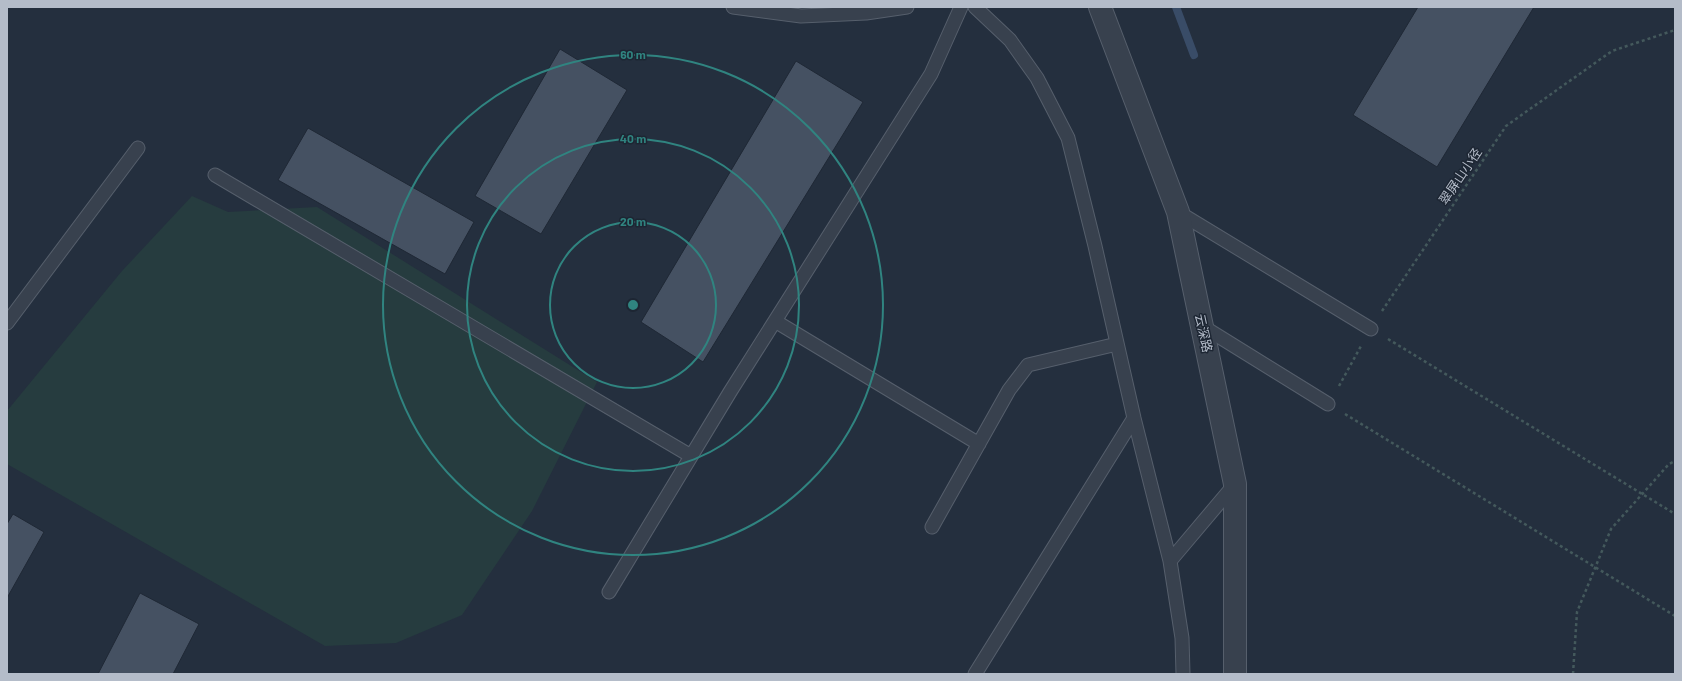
<svg xmlns="http://www.w3.org/2000/svg" width="1682" height="681" font-family="Barlow,'Noto Sans SC',sans-serif">
<rect width="100%" height="100%" fill="#242f3e"/>
<path fill="#263c3f" d="M192,196L228,212L317,207L597,382L532,511L462,615L396,643L325,646L7,464V411L122,271Z"/>
<g fill="none" stroke-linecap="round" stroke-linejoin="round">
<path stroke="#394c67" stroke-width="8" d="M1176,7L1194,55"/>
</g>
<path fill="#455162" stroke="#1f2835" d="M1418,7H1534L1437,167L1353,115Z
M560,49L627,90L541,234L475,196Z
M796,61L863,102L703,362L641,322Z
M308,128L474,222L445,274L278,180Z
M13,514L44,532L7,598V524Z
M140,593L199,624L173,674H98Z"/>
<g fill="none" stroke-linecap="round" stroke-linejoin="round">
<g stroke="#565f6c" stroke-width="15">
<path id="service" d="M733,7L801,16L866,13L907,7
M975,7L1010,40L1037,78L1068,138L1095,246L1134,418L1170,561L1182,638L1183,674
M215,175L691,456
M1178,212L1371,329
M775,321L979,444
M7,323L138,148
M1202,326L1328,404
M932,527L1009,390L1028,365L1117,344
M1170,561L1235,484
M609,592L730,392L931,74L961,7
M975,674L1134,418"/>
</g>
<g stroke="#565f6c" stroke-width="24">
<path id="tertiary" d="M1100,7L1178,212L1235,484V674"/>
</g>
<path stroke="#44595c" stroke-width="2.5" stroke-dasharray="3 3" stroke-linecap="butt" d="M1382,311L1506,126L1612,51L1675,30
M1388,339L1675,514
M1339,386L1361,346
M1345,414L1675,616
M1573,674L1577,612L1611,529L1669,464L1675,461"/>
<use href="#service" stroke="#38414e" stroke-width="13"/>
<use href="#tertiary" stroke="#38414e" stroke-width="22"/>
</g>
<g fill="none" stroke="#308480" stroke-width="2">
<circle cx="633" cy="305" r="83"/>
<circle cx="633" cy="305" r="166"/>
<circle cx="633" cy="305" r="250"/>
</g>
<g text-anchor="middle" dominant-baseline="central" stroke-width="3" stroke-linejoin="round" paint-order="stroke">
<g font-size="13" fill="#b4bcc9" stroke="#1d2633">
<text transform="translate(1460 176) rotate(-56)">翠屏山小径</text>
<text transform="translate(1204 333) rotate(78)">云深路</text>
</g>
</g>
<circle cx="633" cy="305" r="6" fill="#308480" stroke="#1d2633" stroke-width="2"/>
<g font-size="12" text-anchor="middle" font-weight="bold" fill="#308480" stroke="#1d2633" stroke-width="3" stroke-linejoin="round" paint-order="stroke">
<text x="633" y="59">60 m</text>
<text x="633" y="143">40 m</text>
<text x="633" y="226">20 m</text>
</g>
<rect width="1682" height="681" fill="none" stroke="#b4bcc9" stroke-width="16"/>
</svg>
